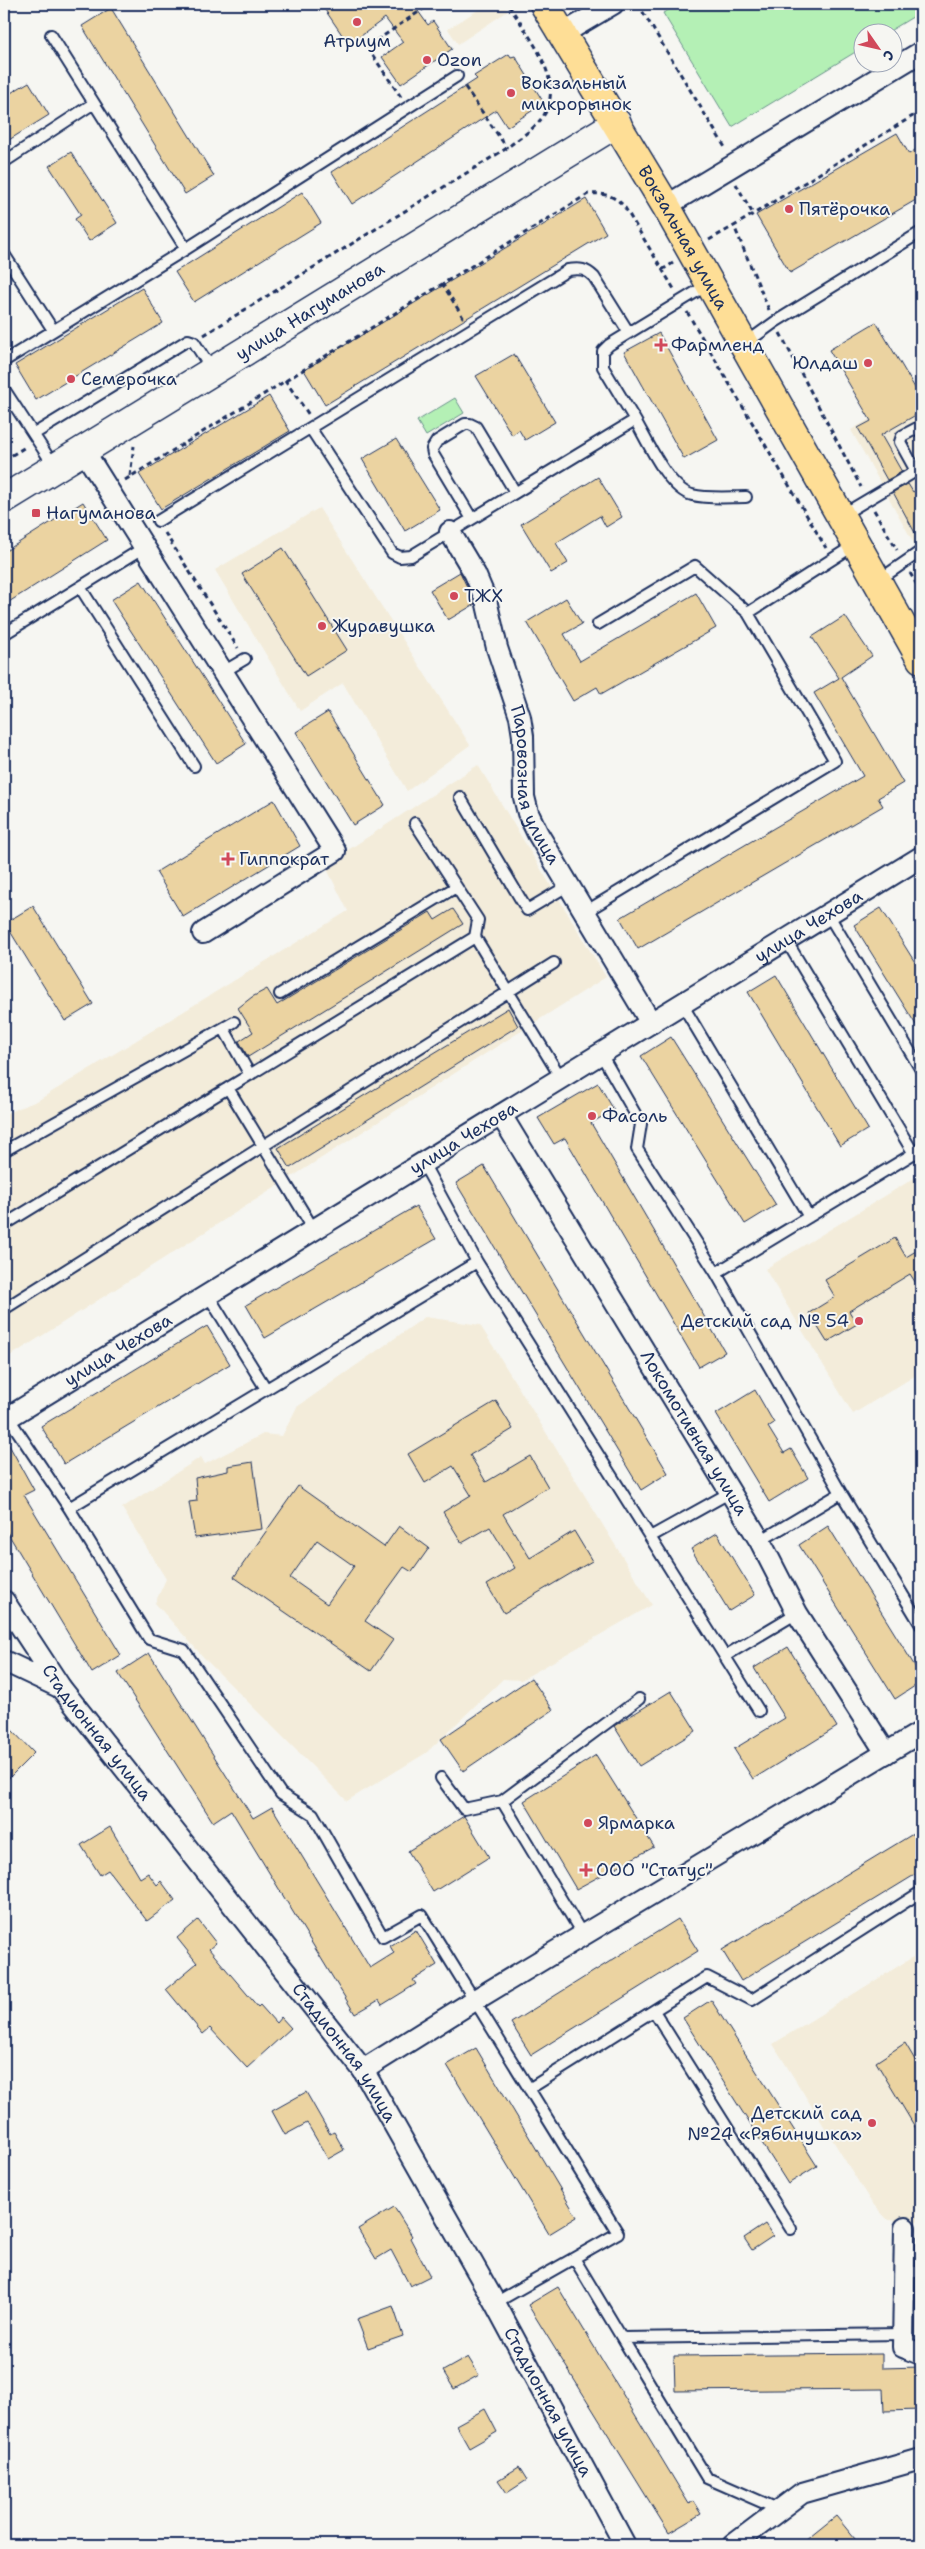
<svg xmlns="http://www.w3.org/2000/svg" width="925" height="2549" font-family="'Shantell Sans',sans-serif">
<rect width="100%" height="100%" fill="#f6f6f2"/>
<filter id="ink" filterUnits="userSpaceOnUse"><feTurbulence type="fractalNoise" baseFrequency=".02" numOctaves="2"/><feDisplacementMap in="SourceGraphic" scale="10" xChannelSelector="R" yChannelSelector="G"/><feConvolveMatrix kernelMatrix="1 2 1 2 8 2 1 2 1" color-interpolation-filters="sRGB"/></filter>
<g filter="url(#ink)">
<path fill="#f3ecda" d="M487,4H503L508,11L458,44L448,29Z
M921,388V556L851,430Z
M319,508L470,745L407,791L343,683L300,711L215,570Z
M478,765L606,977L4,1360V1114L37,1101L348,911L325,865Z
M921,1174V1372L853,1414L765,1269Z
M425,1317L480,1325L652,1605L521,1680L503,1679L426,1753L347,1801L206,1660L155,1603L166,1579L122,1508L201,1457L205,1464L263,1434L282,1436L297,1407Z
M921,1952V2218L916,2222L888,2220L871,2202L773,2044Z"/>
<path fill="#b4f0b5" stroke="#68908a" d="M679,4H921V12L888,32H862V48L732,127L663,13Z
M455,398L464,413L426,436L417,421Z"/>
<path fill="#ebd3a1" stroke="#1b2f5e" fill-rule="evenodd" d="M321,4H413L428,25L433,21L452,49L401,84L382,57L403,42L385,18L349,45Z
M111,8L214,176L185,194L82,26Z
M509,54L511,57L515,56L544,103L541,105L507,127L496,110L352,204L332,172L477,79L474,76Z
M29,82L49,115L4,143V97Z
M897,133L909,154L921,146V197L790,273L756,215Z
M71,152L117,223L89,241L75,219L81,215L49,166Z
M302,192L321,223L194,302L175,272Z
M586,199L606,233L325,405L304,370Z
M142,288L163,323L36,400L15,365Z
M876,322L921,398V412L881,435L902,472L887,480L858,428L871,421L829,350Z
M659,333L718,440L684,459L624,352Z
M514,354L555,422L525,440L519,430L512,435L476,376Z
M269,396L290,431L161,509L139,474Z
M396,439L440,510L405,531L362,459Z
M598,477L622,517L606,527L600,516L556,543L568,563L551,573L521,524Z
M908,484L913,492L921,487V544L893,492Z
M83,502L107,540L4,605V552Z
M283,548L347,650L306,676L242,574Z
M460,572L475,604L448,620L430,590Z
M141,581L246,744L216,763L111,600Z
M696,593L716,628L601,694L597,687L573,701L527,622L566,598L582,624L564,634L580,661Z
M845,616L872,656L841,677L903,783L878,798L883,806L638,949L620,918L863,776L814,693L839,678L812,637Z
M328,712L385,805L353,825L296,732Z
M274,800L300,846L183,917L156,872Z
M33,906L93,1004L65,1021L5,923Z
M881,908L921,972V1033L854,925Z
M453,909L463,924L248,1057L239,1041L253,1032L238,1008L252,997L267,989L277,1005L430,912L435,920Z
M776,975L868,1129L840,1146L748,992Z
M508,1008L518,1026L290,1168L278,1148Z
M671,1037L776,1205L745,1224L641,1056Z
M598,1083L614,1110L591,1123L725,1352L699,1367L565,1138L554,1144L538,1118Z
M484,1166L668,1473L641,1490L456,1183Z
M416,1206L436,1239L265,1338L246,1305Z
M895,1238L906,1257L921,1248V1291L910,1274L849,1311L857,1324L827,1342L809,1313L835,1297L825,1280Z
M207,1326L230,1364L64,1464L41,1426Z
M755,1390L774,1423L768,1427L784,1453L791,1449L808,1478L769,1502L716,1414Z
M496,1401L513,1429L470,1455L486,1482L530,1456L548,1487L503,1514L530,1558L574,1531L592,1561L504,1613L487,1585L515,1568L490,1527L462,1543L443,1512L471,1495L453,1466L425,1483L408,1454Z
M4,1436L34,1490L24,1495L121,1655L92,1673L4,1527Z
M253,1462L262,1529L195,1538L189,1502L197,1501L195,1478L228,1471V1466Z
M298,1486L384,1547L399,1526L429,1548L412,1572L404,1567L365,1621L393,1640L371,1671L234,1577ZM317,1540L354,1566L327,1604L290,1578Z
M828,1526L921,1676V1682L895,1699L799,1545Z
M717,1533L755,1595L729,1611L691,1549Z
M788,1647L837,1727L753,1779L734,1749L785,1718L754,1668Z
M149,1653L253,1818L272,1807L370,1968L394,1953L390,1946L416,1930L437,1965L413,1980L416,1984L382,2005L379,2000L355,2014L231,1810L213,1822L118,1673Z
M531,1678L553,1710L463,1771L441,1739Z
M671,1691L696,1731L639,1766L614,1726Z
M11,1729L34,1753L4,1783V1736Z
M596,1755L654,1847L576,1889L524,1801Z
M464,1816L489,1857L433,1892L408,1851Z
M110,1827L140,1878L148,1873L157,1885L161,1881L175,1900L147,1921L108,1870L100,1875L81,1845Z
M921,1829V1871L741,1981L722,1950Z
M678,1919L698,1951L531,2055L511,2023Z
M198,1920L216,1943L209,1949L258,2007L260,2005L276,2023L281,2017L291,2028L247,2068L210,2028L203,2034L166,1989L197,1963L177,1938Z
M711,2000L817,2166L788,2184L683,2018Z
M905,2043L921,2070V2137L876,2062Z
M476,2048L577,2217L549,2234L447,2065Z
M306,2092L330,2134L334,2132L344,2150L328,2159L307,2123L285,2135L272,2111Z
M394,2207L412,2236L410,2238L430,2276L410,2286L391,2250L376,2259L358,2229Z
M765,2224L773,2236L752,2250L744,2238Z
M558,2287L689,2504L693,2501L701,2514L669,2533L528,2305Z
M393,2306L403,2336L368,2348L357,2319Z
M882,2354V2368L921,2367V2410L884,2411L883,2389L675,2391L674,2356Z
M468,2357L479,2375L454,2389L443,2371Z
M485,2409L497,2432L469,2448L456,2425Z
M519,2467L527,2480L507,2493L498,2480Z
M836,2516L860,2545H800Z"/>
<g fill="none" stroke-linecap="round" stroke-linejoin="round">
<g stroke="#1b2f5e" stroke-width="14">
<path id="lane" d="M51,35L186,249
M4,162L94,103
M4,254L53,330
M746,343L775,322L921,232
M4,361L186,249L457,76
M4,389L54,466
M635,420C647,440 668,489 692,495C709,499 728,497 746,497
M311,429L392,553L400,557L411,556L635,420L603,367V351L609,345L709,284
M34,434L188,340L194,342L212,370
M916,471L900,442L902,436L921,426
M842,515L921,468
M472,519L433,454L432,449L437,441L465,424H470L476,427L515,492
M158,521L568,270C580,268 586,269 594,277L629,333
M879,580L921,551
M80,587L194,766
M598,624L695,566L748,613L856,544
M4,634L145,547
M223,672L245,659
M460,797L527,910L569,885
M415,823L478,920L475,937L561,1078
M585,912L835,761L748,613
M828,914L921,1070
M786,940L914,1154
M280,994L456,887
M682,1004L809,1217
M224,1029L250,1075
M601,1054L641,1124L637,1149L716,1273L841,1493L921,1625
M228,1088L314,1230
M4,1151L234,1022
M4,1225L475,937
M477,1262L650,1537L731,1492
M716,1273L921,1149
M208,1295L266,1389
M4,1309L554,963
M8,1417L69,1508L477,1262L423,1163
M69,1508L149,1639L184,1650L281,1794L313,1814L383,1937L422,1915L618,2233L495,2303
M650,1537L759,1711
M760,1541L841,1493
M725,1656L797,1613
M441,1778L464,1809L502,1801
M584,1937L502,1801L639,1699
M654,2011L791,2229
M529,2089L707,1977L752,2000L921,1892
M574,2258L622,2338L903,2334
M904,2272H921
M622,2338L707,2478L780,2510"/>
</g>
<g stroke="#1b2f5e" stroke-width="24">
<g id="street">
<path d="M564,33L613,4"/>
<path d="M666,206L921,52"/>
<path d="M84,451L335,851L203,933"/>
<path id="s1" d="M450,532L475,574L486,600L497,648L520,717L523,736L524,797L528,813L538,834L651,1023"/>
<path id="s2" d="M501,1115L760,1541L797,1613L886,1753"/>
<path id="s3" d="M4,1420L921,857"/>
<path id="s4" d="M4,1601L61,1688L363,2070L495,2303L625,2545"/>
<path d="M4,1661L61,1688"/>
<path d="M363,2070L475,2000L921,1732"/>
<path d="M905,2228L903,2347L921,2354"/>
<path d="M733,2545L802,2493L921,2459"/>
</g>
</g>
<g stroke="#1b2f5e" stroke-width="31">
<g id="secondary">
<path id="s5" d="M4,499L617,123"/>
</g>
</g>
<g stroke="#1b2f5e" stroke-width="31">
<g id="primary">
<path id="s6" d="M544,4L666,206L921,659"/>
</g>
</g>
<path stroke="#1b2f5e" stroke-width="3" stroke-dasharray="5 4" stroke-linecap="butt" d="M638,4L726,149
M465,87L507,148
M401,97L367,47L423,9L420,4
M736,184L753,214
M709,240L734,226
M662,270L673,263
M442,283L464,319
M769,310L734,226L921,111
M687,312L826,548
M780,333L861,487
M204,335L507,148C519,138 535,129 544,115C566,79 526,33 508,4
M285,380L309,415
M4,460L27,446
M130,476L134,446
M125,480L588,194C604,193 613,195 624,206L674,289
M874,510L897,550
M165,533L238,648
M910,573L921,592"/>
<use href="#lane" stroke="#f6f6f2" stroke-width="10"/>
<use href="#street" stroke="#f6f6f2" stroke-width="20"/>
<use href="#secondary" stroke="#f6f6f2" stroke-width="28"/>
<use href="#primary" stroke="#fede96" stroke-width="28"/>
</g>
</g>
<g fill="#d1495b" stroke="#f6f6f2" stroke-width="2">
<circle cx="357" cy="22" r="5"/>
<circle cx="427" cy="60" r="5"/>
<circle cx="511" cy="93" r="5"/>
<circle cx="789" cy="209" r="5"/>
<path d="M658.5 337.5h5v5h5v5h-5v5h-5v-5h-5v-5h5z"/>
<circle cx="868" cy="363" r="5"/>
<circle cx="71" cy="379" r="5"/>
<rect x="31" y="508" width="10" height="10" rx="2.5"/>
<circle cx="454" cy="596" r="5"/>
<circle cx="322" cy="626" r="5"/>
<path d="M225.5 851.5h5v5h5v5h-5v5h-5v-5h-5v-5h5z"/>
<circle cx="592" cy="1116" r="5"/>
<circle cx="859" cy="1321" r="5"/>
<circle cx="588" cy="1823" r="5"/>
<path d="M583.5 1862.5h5v5h5v5h-5v5h-5v-5h-5v-5h5z"/>
<circle cx="872" cy="2123" r="5"/>
</g>
<g text-anchor="middle" dominant-baseline="central" stroke-width="4" stroke-linejoin="round" paint-order="stroke">
<g font-size="18" fill="#1b2f5e" stroke="#f6f6f2" text-anchor="start">
<text x="357" y="41" text-anchor="middle">Атриум</text>
<text x="437" y="60">Ozon</text>
<text x="521" y="83">Вокзальный<tspan x="521" dy="21">микрорынок</tspan></text>
<text x="799" y="209">Пятёрочка</text>
<text x="671" y="345">Фармленд</text>
<text x="858" y="363" text-anchor="end">Юлдаш</text>
<text x="81" y="379">Семерочка</text>
<text x="46" y="513">Нагуманова</text>
<text x="464" y="596">ТЖХ</text>
<text x="332" y="626">Журавушка</text>
<text x="239" y="859">Гиппократ</text>
<text x="602" y="1116">Фасоль</text>
<text x="849" y="1321" text-anchor="end">Детский сад № 54</text>
<text x="598" y="1823">Ярмарка</text>
<text x="596" y="1870">ООО "Статус"</text>
<text x="862" y="2113" text-anchor="end">Детский сад<tspan x="862" dy="21">№24 «Рябинушка»</tspan></text>
</g>
<g font-size="18" fill="#1b2f5e" stroke="#f6f6f2">
<text stroke="none"><textPath href="#s6" startOffset="272">Вокзальная улица</textPath></text>
<text stroke="none"><textPath href="#s5" startOffset="359">улица Нагуманова</textPath></text>
<text stroke="none"><textPath href="#s1" startOffset="270">Паровозная улица</textPath></text>
<text stroke="none"><textPath href="#s3" startOffset="944">улица Чехова</textPath></text>
<text stroke="none"><textPath href="#s3" startOffset="539">улица Чехова</textPath></text>
<text stroke="none"><textPath href="#s3" startOffset="134">улица Чехова</textPath></text>
<text stroke="none"><textPath href="#s2" startOffset="372">Локомотивная улица</textPath></text>
<text stroke="none"><textPath href="#s4" startOffset="161">Стадионная улица</textPath></text>
<text stroke="none"><textPath href="#s4" startOffset="566">Стадионная улица</textPath></text>
<text stroke="none"><textPath href="#s4" startOffset="971">Стадионная улица</textPath></text>
</g>
</g>
<rect width="925" height="2549" fill="none" stroke="#f6f6f2" stroke-width="20"/>
<rect x="10" y="10" width="905" height="2529" fill="none" stroke="#1b2f5e" stroke-width="2" filter="url(#ink)"/>
<g transform="translate(878 48) rotate(124)"><circle r="24" fill="#f6f6f2" stroke="#9ea6b7"/>
<path d="M0-4L9 19L0 12L-9 19Z" fill="#d1495b"/>
<text y="-8" font-size="14" font-weight="bold" text-anchor="middle" fill="#1b2f5e">С</text>
</g>
</svg>
